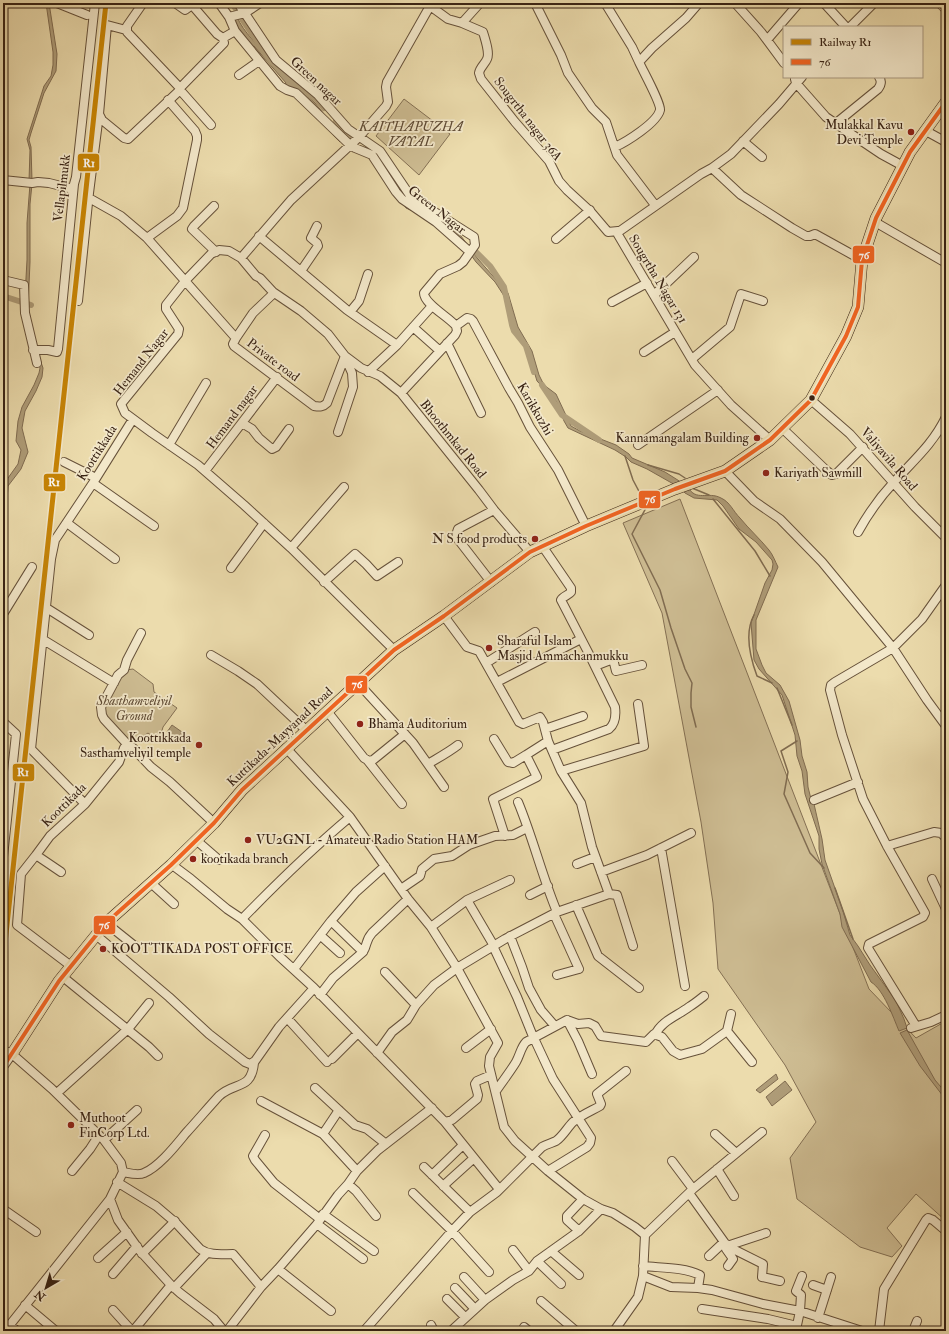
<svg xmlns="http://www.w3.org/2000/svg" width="949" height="1334" font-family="'IM FELL Double Pica',serif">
<rect width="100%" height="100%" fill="#ecdcad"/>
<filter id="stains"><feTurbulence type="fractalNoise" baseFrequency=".005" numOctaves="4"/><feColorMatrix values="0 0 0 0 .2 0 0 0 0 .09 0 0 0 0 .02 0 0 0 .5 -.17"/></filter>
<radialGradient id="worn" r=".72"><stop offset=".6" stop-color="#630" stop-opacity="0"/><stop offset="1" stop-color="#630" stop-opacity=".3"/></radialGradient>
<path fill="#cebd93" stroke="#847054" d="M404,99L450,134L419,175L376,136Z
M680,499L869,989L916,1038L946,1021V1221L916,1194L887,1228L902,1246L892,1257L860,1247L797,1199L790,1158L816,1122L785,1065L718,969L713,903L701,822L662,613L623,523Z
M133,669L153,684L154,692L177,708L163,727L159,741L148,733L133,743C120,733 109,724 104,709L122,674L126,670Z"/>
<path fill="#af9d79" stroke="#806c51" d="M46,3H49L57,54L56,71L44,93L31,133L29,140L31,147L32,181H29L30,150L27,139L44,86L51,76L53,65V52Z
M235,16L237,17C244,33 258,45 270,58C278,67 284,78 294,85C301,91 308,96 315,103C325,114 333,128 341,141L340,142L334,136L324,121L284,86L286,83L254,46L251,47L233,21Z
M351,141L375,154L403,200L447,225L461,236L478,259L508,293L518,327L532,351L539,375L544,385L556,394L571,426L580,431L616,445L629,454L632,458L665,472L684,484L677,486L647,469L631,462L626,457L615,450L568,428L564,421L556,401L537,381L529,355L514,330L506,299L495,282L476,262L463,244L417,213L406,208L371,159Z
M30,184H32L30,204V262L28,307L34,337L25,296L27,260V223Z
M37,351L43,368L42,377L36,391L25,411L22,428L28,452L21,469L8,486L7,500L3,508V485L18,464L21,450L16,441L18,421L22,407L34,385L39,373L40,368L38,362Z
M688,487C696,502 708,491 721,498C730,502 733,511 740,518C749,529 760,539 769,550C773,555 775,561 778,567L756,620V649L762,665L766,673L780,685L789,701L800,740L802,756L807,772L808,787L811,799L810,800L811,803L814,804L822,839L825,860L843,911L850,935L858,946L870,965L896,1001L904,1019L907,1028L899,1031C893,1017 884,990 871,982L842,927L840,914L822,864L819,849V836L805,794L802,771L797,756L795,735L782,695L759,669L754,660L751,623L765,583L772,570L773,564L772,560L756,542L739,529L723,506L717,500L694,498L685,493L682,490Z
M172,725L182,732L181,734L183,736L181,740L177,738L176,739L167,732Z
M907,1030L935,1080L946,1093V1100L920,1066L900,1033Z
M776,1074L778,1079L760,1093L756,1090Z
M785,1081L792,1090L772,1106L766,1097Z"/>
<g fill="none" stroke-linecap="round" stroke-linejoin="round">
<path stroke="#806c51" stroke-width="1.5" d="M625,456L633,480L642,497
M648,465L679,474L685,478
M692,488L709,495
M713,499L755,551L770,576
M647,506L632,534L660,590L671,628L685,669L692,683L691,693V707L696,727
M754,615C744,633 750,657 757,676L772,683
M777,688L792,725
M797,741L781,751L788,772L784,794L810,853L824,868
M835,888L853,939"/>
<path stroke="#af9d79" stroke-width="6" d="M232,3L238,12
M242,19L269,59L296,85L316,99L324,108
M336,121L350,138
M386,166L402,193
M476,252L490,266L504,287L512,325L514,331L526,346L534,372
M3,296L31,305
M542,385L562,415L599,440"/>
<g stroke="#66513a" stroke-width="10">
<path id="minor" d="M57,3L87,15
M175,3L185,10L192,5L217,34L223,38L235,31
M219,3L229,17L235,31L280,86L287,90L296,93L350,145L355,148L372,155L396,192L402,199L436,222L470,252
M238,3L276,60L318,95L348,129L380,151L411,197L474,237L475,245L463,262L458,266L440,274L424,293C424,304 449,317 456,326
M426,3L448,19L462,23L483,32C485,39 490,53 487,59C485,64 480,67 479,73L481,79L515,122L549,161L559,181L567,190L591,212L608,232L618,231L617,233
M535,3L561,55L568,73L592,108L606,122L617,155L655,205
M605,3L632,47L639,62L652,48L686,18L699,3
M735,3L761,32L784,63
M824,3L846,27
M229,17L245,13L260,3
M462,23L480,3
M850,27L874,3
M767,40L799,3
M239,75L259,61
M795,79L796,83L826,117L881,154L903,166
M180,88L224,43L223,38
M180,90L211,125
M99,114L102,120L124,138L128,139L180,90V88L127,32V26L143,3
M835,124L878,89C881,85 882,81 879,77
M926,131L946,142
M743,141L762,157
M615,147C626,142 657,123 660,110C661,103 643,71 639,62
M712,168L741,195L792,228L806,236H810L815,234L862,260
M3,180L32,183L38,182L49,183L73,189
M89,198L121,216L147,238L234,336L236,338L233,344L234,346L314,406C320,407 323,407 327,403L345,356
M214,206L194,226L192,229L216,252
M875,222L946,263
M259,236L347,310L397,345
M147,238L177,216L183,208L197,140V136L195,131L168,100
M556,239L590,210
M241,258L291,200L359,137L386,106L388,102L386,87L387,82L430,6
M301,271L318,246L317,243L311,238L317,226
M3,280L24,285L25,313L37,363
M654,295L694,257
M78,301L89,193L99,114L107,25L126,30
M612,302L647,283
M350,312L359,301L368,274
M456,326L467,318L471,319L473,321L509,388L518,403L530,427L558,470L586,526
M413,327L440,351
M236,338L253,313L274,293
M447,343L481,413
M33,350H48L57,352L58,349L74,184L76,177L95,3
M644,352L675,332
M692,359L730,327L741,294L763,301
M368,372L397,345L432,306
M401,393L455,335L457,331L456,326
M811,400L850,434L915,507L946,538
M242,423L252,429L259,438L272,449L276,447L289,429
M782,428L827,471L832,475L836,474L863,447
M338,432L353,387L352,373L345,357
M770,440L731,405L695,365L617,233L701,174L712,168L731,154L779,104L802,77
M169,445L206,383
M638,445L718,390
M64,462L96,478
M205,471L277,377
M725,471L754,501L780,519L822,562L893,648L927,700L946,726
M93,483L154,526
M67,523L115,559
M858,532C868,514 880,497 894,482C914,460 933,444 946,417
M543,547L571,588V592C569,595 563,596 561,600L589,654L615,707C616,715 615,724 609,729L552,750
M291,548L344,487
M231,568L264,523
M324,582L355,554L366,564L377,576L398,562
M491,582L457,538V532L458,529L494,510
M45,607L89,635
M3,614L32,567
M42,639L114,683
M394,650L291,548L244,505L198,465L152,433L125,413L121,404L178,334L179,329L166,309V305L185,281L211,254L219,250L229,251L241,258L256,276L260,278L273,292L301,311L328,334L345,356L361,368L380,376L401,393L479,490L494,510L530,552
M211,655L238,671L257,684L306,730
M486,663L535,632
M595,666L613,659L616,671L642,665
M497,682L581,639
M358,683L413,743L444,787
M327,711L364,758L369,761L373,760L405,734
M3,722L16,734L3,857
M545,729L583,716
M494,739L508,762L513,763L526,755
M128,745L104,719L102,715L101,707L118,675L124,670L127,660L141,633
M286,748L350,817L408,899L431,927L457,968L498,1043L490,1057L489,1066L504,1127L515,1141L548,1171L583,1199L601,1209L613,1213L635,1227L645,1235
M368,761L402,804
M428,764C438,758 449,752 458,745
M561,771L644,746L638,704
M814,800L858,782
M518,802C533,838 542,876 557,912
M85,804L31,749L51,559L55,540L93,483L133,419
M505,836L493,799L537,777L526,755L548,741
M196,840L219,860
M887,846L934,832L941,833L946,838
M661,848L685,986
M36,855L21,874L17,925L71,966
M171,864L191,879L227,909L242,919L279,956L314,988L445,1122L499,1189
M577,864L595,857
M61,872L36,855L50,836L85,804L119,762L124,748L128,745L132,747L151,767L170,782L214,823
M601,872L647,855L691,833
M932,879L946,909
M151,883L174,904
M401,889L420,876L422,869L434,859L452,856L469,845L495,836L513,835L527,828
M609,894L617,895L633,946
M530,895L548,886
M467,900L494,946
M576,905L598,956L639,988
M554,914L579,969L557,975
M242,919C277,883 312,849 350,817
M331,921L363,952
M106,923L136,947
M431,927L467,900L510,880
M96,935L169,997L209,1034L245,1062L250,1064L255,1061L279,1027L314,988
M320,935L340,953
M510,936L522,967L529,988L541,1010L554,1025
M493,946L517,997L532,1034L553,1079L591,1138L590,1143L587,1147L548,1171
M294,969L331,921L356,892L385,866
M385,972L416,1005
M63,977L149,1047L158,1056
M320,995L333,978L363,952C368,944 365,941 372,933L408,899
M287,1018L327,1062
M567,1020L578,1041L592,1074
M916,1026L868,948L869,944L923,917L925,913L887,846L863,799L842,735L830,690L831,685L835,682L893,648L922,619L946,585
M911,1028L931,1022L946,1015
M727,1031L752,1062
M655,1035C661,1021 677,1016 689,1007C694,1004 699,1000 704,996
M466,1048L491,1029
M3,1050L12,1054L52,1089L104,1140L121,1163L123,1172L110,1199L118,1220L140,1251L171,1285L180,1293L214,1319L224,1331
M377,1053L392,1032L407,1020L416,1005L434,985L457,968L505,939L557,912L609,894L592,847L581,803L561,771L548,741L543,722L540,717L523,724L519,722L479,651L467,647L444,616
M332,1059L358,1033
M3,1067L12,1054
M315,1088L355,1125L367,1129L386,1144
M496,1091C502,1082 510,1072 516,1062C520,1055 521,1047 526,1042L567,1020L578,1024L589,1023L595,1026L601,1036L646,1042L654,1034L662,1037L673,1051L680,1055L702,1049L727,1031L731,1014
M57,1093L128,1029L149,1003
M261,1101L323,1134L357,1171
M445,1122L452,1120L477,1099L478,1095L475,1084L477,1081L491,1075
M323,1134L339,1110
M715,1134L736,1153
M265,1135L253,1156L255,1160L274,1183L320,1219
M104,1140L137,1110
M672,1161L693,1189
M424,1167L470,1212
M717,1169L734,1196
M72,1171L90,1149L99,1135
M123,1172C129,1173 138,1176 144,1173C159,1167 176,1145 186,1133C197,1121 208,1108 219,1096C235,1081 251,1091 254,1063
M432,1175L463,1145
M117,1182L156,1206L176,1223L200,1249C210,1256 222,1254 233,1254L261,1287
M348,1184L356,1191L376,1216
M443,1186L474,1158
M413,1193L452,1231L489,1272
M689,1193L727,1246L763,1264L762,1277L780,1281
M3,1209L36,1232
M323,1214L374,1251
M317,1224L363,1259
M579,1231L567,1220V1216L583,1199
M726,1244V1249L733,1259L728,1266
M727,1246L766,1233
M513,1250L529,1271
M551,1251L579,1275
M142,1254L175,1221
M709,1256L724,1242
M98,1258L127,1232
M537,1261L561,1284
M643,1266C662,1268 683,1267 700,1275L698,1288
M278,1269L331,1311
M113,1274L137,1246
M643,1276L671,1287L698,1288L712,1290L763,1304L800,1311L862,1331
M464,1277L485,1300
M813,1285L827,1290
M174,1288L207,1253
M455,1288L474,1308
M447,1299L465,1317
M541,1301L576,1331
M25,1305L56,1331
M702,1309L768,1319L797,1326
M113,1310L132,1331
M818,1318L831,1277
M10,1325L17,1331
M431,1325L434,1331
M524,1327L529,1331
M796,1330L800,1311L801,1295L796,1291L802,1276
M5,1331L110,1199
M133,1331L171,1285
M227,1331L261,1287L278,1269L317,1224L338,1195L348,1184L357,1171L378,1150L432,1108
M364,1331L452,1231L470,1212L497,1192L542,1147C547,1144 552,1143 556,1141C563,1136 567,1128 573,1122C581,1115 591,1111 600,1106L601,1104L597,1094L626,1071
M451,1331L485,1300L513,1280L529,1271L537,1261L579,1231L601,1209
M614,1331L638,1297L643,1276L645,1235L693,1189L762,1132
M879,1331L884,1289L926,1220L928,1218L933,1220L946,1231
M913,1331L917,1321"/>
</g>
<g stroke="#392314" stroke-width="12">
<path id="major" d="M941,3L946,8
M12,1054L59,981L106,923L171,865L214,823L242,790L394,650L444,616L530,552L586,526L675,489L725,471L770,440L811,400L846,336L858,307L862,260L876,218L910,152L946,102"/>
</g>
<use href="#minor" stroke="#f3e8ca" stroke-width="8"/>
<use href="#major" stroke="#ecdcad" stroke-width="11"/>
<g stroke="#f3e8ca" stroke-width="7">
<path id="bus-1" d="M3,1067L59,981L106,923L171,865L214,823L242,790L394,650L444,616L530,552L586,526L675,489L725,471L770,440L811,400L846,336L858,307L862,260L876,218L910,152L946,102"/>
</g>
<use href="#bus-1" stroke="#f26522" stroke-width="4"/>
<g stroke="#f3e8ca" stroke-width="8">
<path id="rail-1" d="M3,962L106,3"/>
</g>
<use href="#rail-1" stroke="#c88505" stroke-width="5"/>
</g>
<g fill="#8f2418" stroke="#f3e8ca" stroke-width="1.5">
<circle cx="911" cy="132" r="4"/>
<circle cx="757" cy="438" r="4"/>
<circle cx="766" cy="473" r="4"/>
<circle cx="535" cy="539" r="4"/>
<circle cx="489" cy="648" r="4"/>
<circle cx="360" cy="724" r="4"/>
<circle cx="199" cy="745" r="4"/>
<circle cx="248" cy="840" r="4"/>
<circle cx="193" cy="859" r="4"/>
<circle cx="103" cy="949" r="4"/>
<circle cx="71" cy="1125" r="4"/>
</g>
<circle fill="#392314" stroke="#f3e8ca" stroke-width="1.5" cx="812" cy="398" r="3.5"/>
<g text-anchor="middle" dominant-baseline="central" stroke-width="3.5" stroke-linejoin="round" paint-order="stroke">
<g font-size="13" fill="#392314" stroke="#f3e8ca">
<text transform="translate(316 81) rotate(43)">Green nagar</text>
<text transform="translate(528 119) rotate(52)">Sougrtha nagar 36A</text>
<text transform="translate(62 188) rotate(-83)">Vellapilmukk</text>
<text transform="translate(437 210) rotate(38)">Green Nagar</text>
<text transform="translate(658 279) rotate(59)">Sougrtha Nagar 131</text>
<text transform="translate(273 360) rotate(37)">Private road</text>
<text transform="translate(141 362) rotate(-52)">Hemand Nagar</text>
<text transform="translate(535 409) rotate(60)">Karikkuzhi</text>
<text transform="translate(232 417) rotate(-53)">Hemand nagar</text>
<text transform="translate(453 439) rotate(51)">Bhoothmkad Road</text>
<text transform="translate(97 453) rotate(-58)">Koottikkada</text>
<text transform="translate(889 459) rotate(49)">Valiyavila Road</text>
<text transform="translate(280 737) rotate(-43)">Kuttikada-Mayyanad Road</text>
<text transform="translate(64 805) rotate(-45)">Koottikada</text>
</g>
<g font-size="13" fill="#392314" stroke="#f3e8ca" text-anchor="start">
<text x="903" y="125" text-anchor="end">Mulakkal Kavu<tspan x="903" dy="15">Devi Temple</tspan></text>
<text x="749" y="438" text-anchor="end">Kannamangalam Building</text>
<text x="774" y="473">Kariyath Sawmill</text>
<text x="527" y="539" text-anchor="end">N S food products</text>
<text x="497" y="641">Sharaful Islam<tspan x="497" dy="15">Masjid Ammachanmukku</tspan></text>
<text x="368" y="724">Bhama Auditorium</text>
<text x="191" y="738" text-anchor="end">Koottikkada<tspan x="191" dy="15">Sasthamveliyil temple</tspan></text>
<text x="256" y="840">VU2GNL - Amateur Radio Station HAM</text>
<text x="201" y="859">kootikada branch</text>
<text x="111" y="949">KOOTTIKADA POST OFFICE</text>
<text x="79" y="1118">Muthoot<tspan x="79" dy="15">FinCorp Ltd.</tspan></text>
</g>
<g font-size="13" font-style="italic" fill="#5e4a34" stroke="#f3e8ca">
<text x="411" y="127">KAITHAPUZHA<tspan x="411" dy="15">VAYAL</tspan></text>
<text x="134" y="701">Shasthamveliyil<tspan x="134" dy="15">Ground</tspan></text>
</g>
</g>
<g stroke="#f3e8ca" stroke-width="1.5">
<rect x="77" y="153" width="23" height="19" rx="4" fill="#c88505"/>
<rect x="852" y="245" width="23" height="19" rx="4" fill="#f26522"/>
<rect x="43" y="473" width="23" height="19" rx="4" fill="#c88505"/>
<rect x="638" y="490" width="23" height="19" rx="4" fill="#f26522"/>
<rect x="345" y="675" width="23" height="19" rx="4" fill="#f26522"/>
<rect x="12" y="763" width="23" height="19" rx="4" fill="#c88505"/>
<rect x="93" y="915" width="23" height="20" rx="4" fill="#f26522"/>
</g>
<g font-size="11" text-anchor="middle" font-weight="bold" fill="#fff">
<text x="89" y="167">R1</text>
<text x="864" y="259">76</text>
<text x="54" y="486">R1</text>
<text x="650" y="503">76</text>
<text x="357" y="688">76</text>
<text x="23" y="776">R1</text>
<text x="104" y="929">76</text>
</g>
<rect width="949" height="1334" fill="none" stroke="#ecdcad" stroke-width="16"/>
<rect x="4" y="4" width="941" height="1326" fill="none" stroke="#392314" stroke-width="2"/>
<rect x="8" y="8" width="933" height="1318" fill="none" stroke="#392314"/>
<rect x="783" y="26" width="140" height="52" fill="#f3e8ca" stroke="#a99981"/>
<rect x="791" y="39" width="20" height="6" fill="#c88505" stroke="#a99981"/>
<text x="819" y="46" font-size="12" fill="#392314">Railway R1</text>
<rect x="791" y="59" width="20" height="6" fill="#f26522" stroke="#a99981"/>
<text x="819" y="66" font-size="12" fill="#392314">76</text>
<g transform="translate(46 1288) rotate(218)" stroke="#f3e8ca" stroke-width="3" paint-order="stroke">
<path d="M0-3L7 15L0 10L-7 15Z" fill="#392314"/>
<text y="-6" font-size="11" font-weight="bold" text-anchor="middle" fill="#392314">N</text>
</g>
<rect width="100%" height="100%" filter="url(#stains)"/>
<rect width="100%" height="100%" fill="url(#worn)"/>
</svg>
